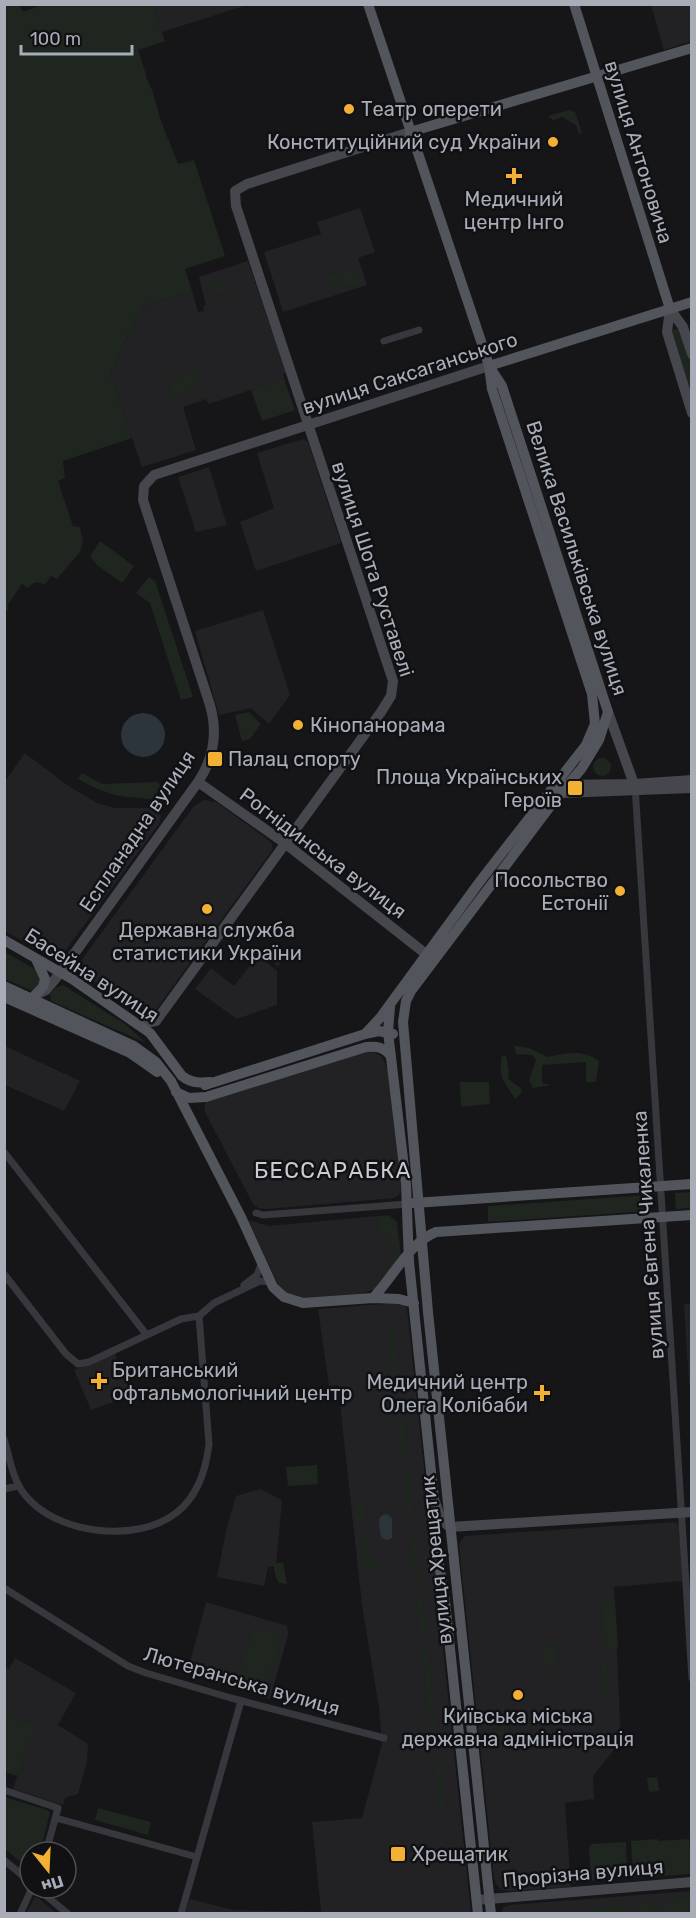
<svg xmlns="http://www.w3.org/2000/svg" width="696" height="1918" font-family="Rubik,sans-serif">
<rect width="100%" height="100%" fill="#161618"/>
<path fill="#222225" d="M244,5V6L162,32L153,5Z
M651,5H691V41L664,50Z
M360,208L375,252L358,258L367,285L283,312L264,252L321,234L317,222Z
M248,261L286,373L283,374L284,379L209,404L206,399L183,407L196,450L142,467L110,374L141,307L192,291L198,312L204,311L203,306L206,305L199,277Z
M303,439L308,442L341,543L256,571L240,522L274,508L257,453Z
M209,467L227,525L196,532L178,477Z
M263,610L290,695L269,724L251,708L219,715L195,631Z
M25,753L67,785L97,803L115,808H154L158,810L161,816L159,824L65,951L56,957L46,955L5,931V781Z
M204,800L216,802L271,842L273,849L155,1011L150,1015H140L84,974L80,969V962L194,806Z
M258,955L277,971V1005L237,1019L195,989L211,968L234,986Z
M5,1046L80,1081L64,1111L5,1085Z
M366,1051H372L382,1057L388,1070L401,1189L399,1195L394,1198L266,1209L258,1208L253,1204L204,1110L206,1100Z
M389,1215L397,1222L401,1255L375,1289L358,1295L305,1299L287,1293L278,1284L248,1220L269,1226Z
M396,1303L404,1304L407,1308L471,1913L185,1914L190,1899L233,1910L321,1912L312,1822L362,1818L382,1744L379,1708L362,1605L338,1385L329,1386L318,1309Z
M691,1303L692,1384H689L684,1304Z
M115,1354L132,1395L91,1410L74,1370Z
M260,1489L282,1500L276,1566L268,1567L264,1586L217,1577L226,1531L236,1496Z
M674,1522L677,1523L679,1527L683,1581L614,1587L621,1741L593,1776L594,1799L565,1803L571,1887L510,1891L502,1890L497,1885L494,1878L459,1546L461,1540L465,1536Z
M206,1602L287,1626L288,1635L270,1699L187,1674Z
M15,1658L76,1693L58,1725L88,1744L87,1762L78,1794L65,1798L63,1805L13,1789L34,1726L5,1714L4,1667L9,1669Z
M691,1891V1913L500,1914L504,1907L510,1905Z
M35,1897L38,1898L56,1913H26Z"/>
<path fill="#1e261f" d="M5,4L19,5L23,12L41,5H153L165,41L138,50L146,74V77L152,90L161,121L178,164L194,160L225,256L185,269L192,291L141,307L110,374L132,438L63,461L65,478L58,481L73,526L80,527L83,541L80,552L57,579L51,576L45,585C37,581 34,581 28,588L22,584L7,606L9,608L6,612L4,611Z
M570,110L575,112L582,133L579,134L576,125L562,117L553,120L548,116Z
M356,266L361,281L331,290L327,276Z
M210,276L233,287L228,296L205,285Z
M683,327L691,354V413L667,332Z
M195,371L200,388L174,397L168,380Z
M284,379L295,410L262,421L251,390Z
M100,541L134,566L122,583L97,565L90,556Z
M149,577L155,581L193,697L181,700L150,603L136,593Z
M249,712L261,724L250,739L242,741L235,715Z
M593 767a9 9 0 1 1 18 0a9 9 0 1 1-18 0Z
M82,773L102,784L155,782H158L160,786L154,799C119,797 109,796 78,779Z
M268,947L283,959L278,966L263,954Z
M5,952L40,972L43,981L32,991L5,979Z
M63,985L125,1024L146,1043L51,1001L50,994L55,988Z
M514,1046L529,1048L548,1057C567,1053 582,1049 599,1061L596,1082H586V1062L542,1065V1083L551,1085L533,1088L529,1080L536,1060L532,1055L516,1054Z
M502,1056H506L509,1072L508,1079L521,1088L522,1092L515,1099C504,1080 498,1080 502,1056Z
M460,1082H489L490,1104L461,1107Z
M691,1192V1208L676,1209L675,1193Z
M648,1195L649,1211L488,1222V1206Z
M378,1217H389L396,1222L398,1236L396,1239H398L400,1256L384,1279L383,1272L391,1263L390,1257L395,1255L396,1250L394,1245L389,1244L387,1234L379,1233Z
M388,1323H393L399,1388H394Z
M396,1405H402L407,1455L401,1456Z
M317,1465L318,1484L288,1486L286,1467Z
M408,1466L413,1513H408L403,1467Z
M364,1500L366,1521L357,1522L355,1501Z
M367,1539L370,1560L378,1559L379,1567L363,1569L359,1540Z
M411,1541H416L420,1581L415,1582Z
M273,1563H283L287,1584L279,1583L276,1578Z
M422,1593L426,1632L420,1633L416,1594Z
M615,1600L618,1648L606,1649L601,1601Z
M253,1627L282,1635L266,1691L237,1683Z
M556,1643L558,1664L555,1668H550L544,1664L543,1649L547,1644Z
M427,1648L437,1731L431,1732L422,1649Z
M606,1658L610,1704H606L602,1660Z
M5,1714L35,1726L17,1776L5,1772Z
M504,1725V1741L502,1749L498,1750L497,1732L500,1730L499,1726Z
M439,1753L445,1808H440L434,1754Z
M657,1777L659,1791L649,1792L647,1778Z
M5,1797L47,1810L50,1813L40,1852H30V1870L5,1849Z
M98,1808L151,1822L148,1835L95,1820Z
M658,1839V1841L689,1839L692,1871L689,1874L636,1878L633,1876L631,1841Z
M626,1842L627,1877L591,1881L589,1848L591,1844Z
M575,1870L576,1883L558,1884L557,1872Z
M691,1899V1913H664L663,1902Z
M655,1902V1913H638L637,1904Z
M627,1904L628,1913H595L594,1907Z"/>
<path fill="#2c353c" d="M121 735a22 22 0 1 1 44 0a22 22 0 1 1-44 0Z
M387,1514L392,1518V1538L388,1540C378,1539 380,1528 379,1519L383,1515Z"/>
<g fill="none" stroke-linecap="round" stroke-linejoin="round">
<path stroke="#37383d" stroke-width="7" d="M384,341L419,330
M635,786L692,1678
M4,1152L146,1334
M256,1213L263,1215L408,1204
M4,1274L66,1354L78,1364L89,1362L181,1319L199,1316L214,1303L260,1281L271,1282
M244,1285L257,1275L262,1262
M4,1439C10,1458 12,1479 25,1495C56,1534 136,1544 176,1513C197,1497 206,1470 209,1444L199,1316
M4,1489L18,1486
M4,1588L128,1666L146,1673L231,1698L384,1738
M4,1790L58,1808L46,1852
M56,1818L197,1857
M4,1860L30,1882
M37,1888L68,1914
M20,1914L32,1888
M181,1914L241,1701"/>
<path stroke="#45474d" stroke-width="10" d="M670,309L667,332L692,413
M670,309L683,327L692,354
M608,712L634,784
M198,782L286,844L426,954
M563,785L634,784L692,780
M555,788L561,793L692,788
M38,994L46,990L61,972L198,782C214,758 218,733 210,705L143,500L144,486L154,475L489,366
M140,1025L156,1021L381,712L391,696L393,681L236,206L235,191L247,184L410,132
M435,1502L442,1521L450,1527L692,1512
M477,1900L692,1882"/>
<path stroke="#53555c" stroke-width="10" d="M574,4L670,309
M410,132L692,48
M489,366L502,386L608,712L599,740L582,768L552,804L411,991L406,1001L403,1022L428,1312L491,1914
M489,366L692,302
M4,940L72,979L150,1033L182,1076C191,1083 198,1083 210,1082
M4,986L134,1046L156,1062L171,1081L188,1114L241,1217L273,1287L284,1297L303,1303L373,1298L399,1299L414,1303
M35,995L43,987L45,979L36,959
M4,997L130,1053L157,1072
M390,1007L388,1032L406,1184L409,1262L434,1500L433,1520L437,1552L445,1601L478,1914
M365,1034L380,1018L481,880L586,745L595,724L592,694L492,389L489,366L484,350L368,4
M205,1085L365,1034L379,1031L393,1034
M176,1092L189,1098L206,1097L366,1047C378,1046 383,1047 391,1056
M414,1203L692,1184
M373,1298C393,1277 410,1242 436,1232L692,1215"/>
</g>
<g fill="#f2b134" stroke="#111113" stroke-width="2">
<circle cx="349" cy="109" r="6"/>
<circle cx="553" cy="142" r="6"/>
<path d="M511 167h6v6h6v6h-6v6h-6v-6h-6v-6h6z"/>
<circle cx="298" cy="725" r="6"/>
<rect x="207" y="751" width="16" height="16" rx="3"/>
<rect x="567" y="780" width="16" height="16" rx="3"/>
<circle cx="620" cy="891" r="6"/>
<circle cx="207" cy="909" r="6"/>
<path d="M96 1372h6v6h6v6h-6v6h-6v-6h-6v-6h6z"/>
<path d="M539 1384h6v6h6v6h-6v6h-6v-6h-6v-6h6z"/>
<circle cx="518" cy="1695" r="6"/>
<rect x="390" y="1846" width="16" height="16" rx="3"/>
</g>
<g text-anchor="middle" dominant-baseline="central" stroke-width="5" stroke-linejoin="round" paint-order="stroke">
<g font-size="20" fill="#a8adb8" stroke="#111113" text-anchor="start">
<text x="361" y="109">Театр оперети</text>
<text x="541" y="142" text-anchor="end">Конституційний суд України</text>
<text x="514" y="199" text-anchor="middle">Медичний<tspan x="514" dy="23">центр Інго</tspan></text>
<text x="310" y="725">Кінопанорама</text>
<text x="228" y="759">Палац спорту</text>
<text x="562" y="777" text-anchor="end">Площа Українських<tspan x="562" dy="23">Героїв</tspan></text>
<text x="608" y="880" text-anchor="end">Посольство<tspan x="608" dy="23">Естонії</tspan></text>
<text x="207" y="930" text-anchor="middle">Державна служба<tspan x="207" dy="23">статистики України</tspan></text>
<text x="112" y="1370">Британський<tspan x="112" dy="23">офтальмологічний центр</tspan></text>
<text x="528" y="1382" text-anchor="end">Медичний центр<tspan x="528" dy="23">Олега Колібаби</tspan></text>
<text x="518" y="1716" text-anchor="middle">Київська міська<tspan x="518" dy="23">державна адміністрація</tspan></text>
<text x="412" y="1854">Хрещатик</text>
</g>
<g font-size="20" fill="#a8adb8" stroke="#111113">
<text transform="translate(639 152) rotate(73)">вулиця Антоновича</text>
<text transform="translate(410 373) rotate(-18)">вулиця Саксаганського</text>
<text transform="translate(577 558) rotate(72)">Велика Васильківська вулиця</text>
<text transform="translate(373 569) rotate(72)">вулиця Шота Руставелі</text>
<text transform="translate(137 831) rotate(-56)">Еспланадна вулиця</text>
<text transform="translate(323 853) rotate(37)">Рогнідинська вулиця</text>
<text transform="translate(92 975) rotate(33)">Басейна вулиця</text>
<text transform="translate(648 1235) rotate(-94)">вулиця Євгена Чикаленка</text>
<text transform="translate(436 1560) rotate(-96)">вулиця Хрещатик</text>
<text transform="translate(242 1681) rotate(16)">Лютеранська вулиця</text>
<text transform="translate(583 1873) rotate(-5)">Прорізна вулиця</text>
</g>
<g font-size="22" letter-spacing="1.5" fill="#c9ccd4" stroke="#111113">
<text x="333" y="1170">БЕССАРАБКА</text>
</g>
</g>
<rect width="696" height="1918" fill="none" stroke="#a8adb8" stroke-width="12"/>
<g transform="translate(48 1870) rotate(162)"><circle r="28" fill="#111113" stroke="#4d4f55" stroke-width="1.5"/>
<path d="M0-4.5L10 22L0 15L-10 22Z" fill="#f2b134"/>
<text y="-9" font-size="16" font-weight="bold" text-anchor="middle" fill="#a8adb8">Пн</text>
</g>
<path d="M21 45v9h111v-9" fill="none" stroke="#a8adb8" stroke-width="3"/>
<text x="30" y="45" font-size="18" fill="#a8adb8" stroke="#111113" stroke-width="4.5" paint-order="stroke">100 m</text>
</svg>
